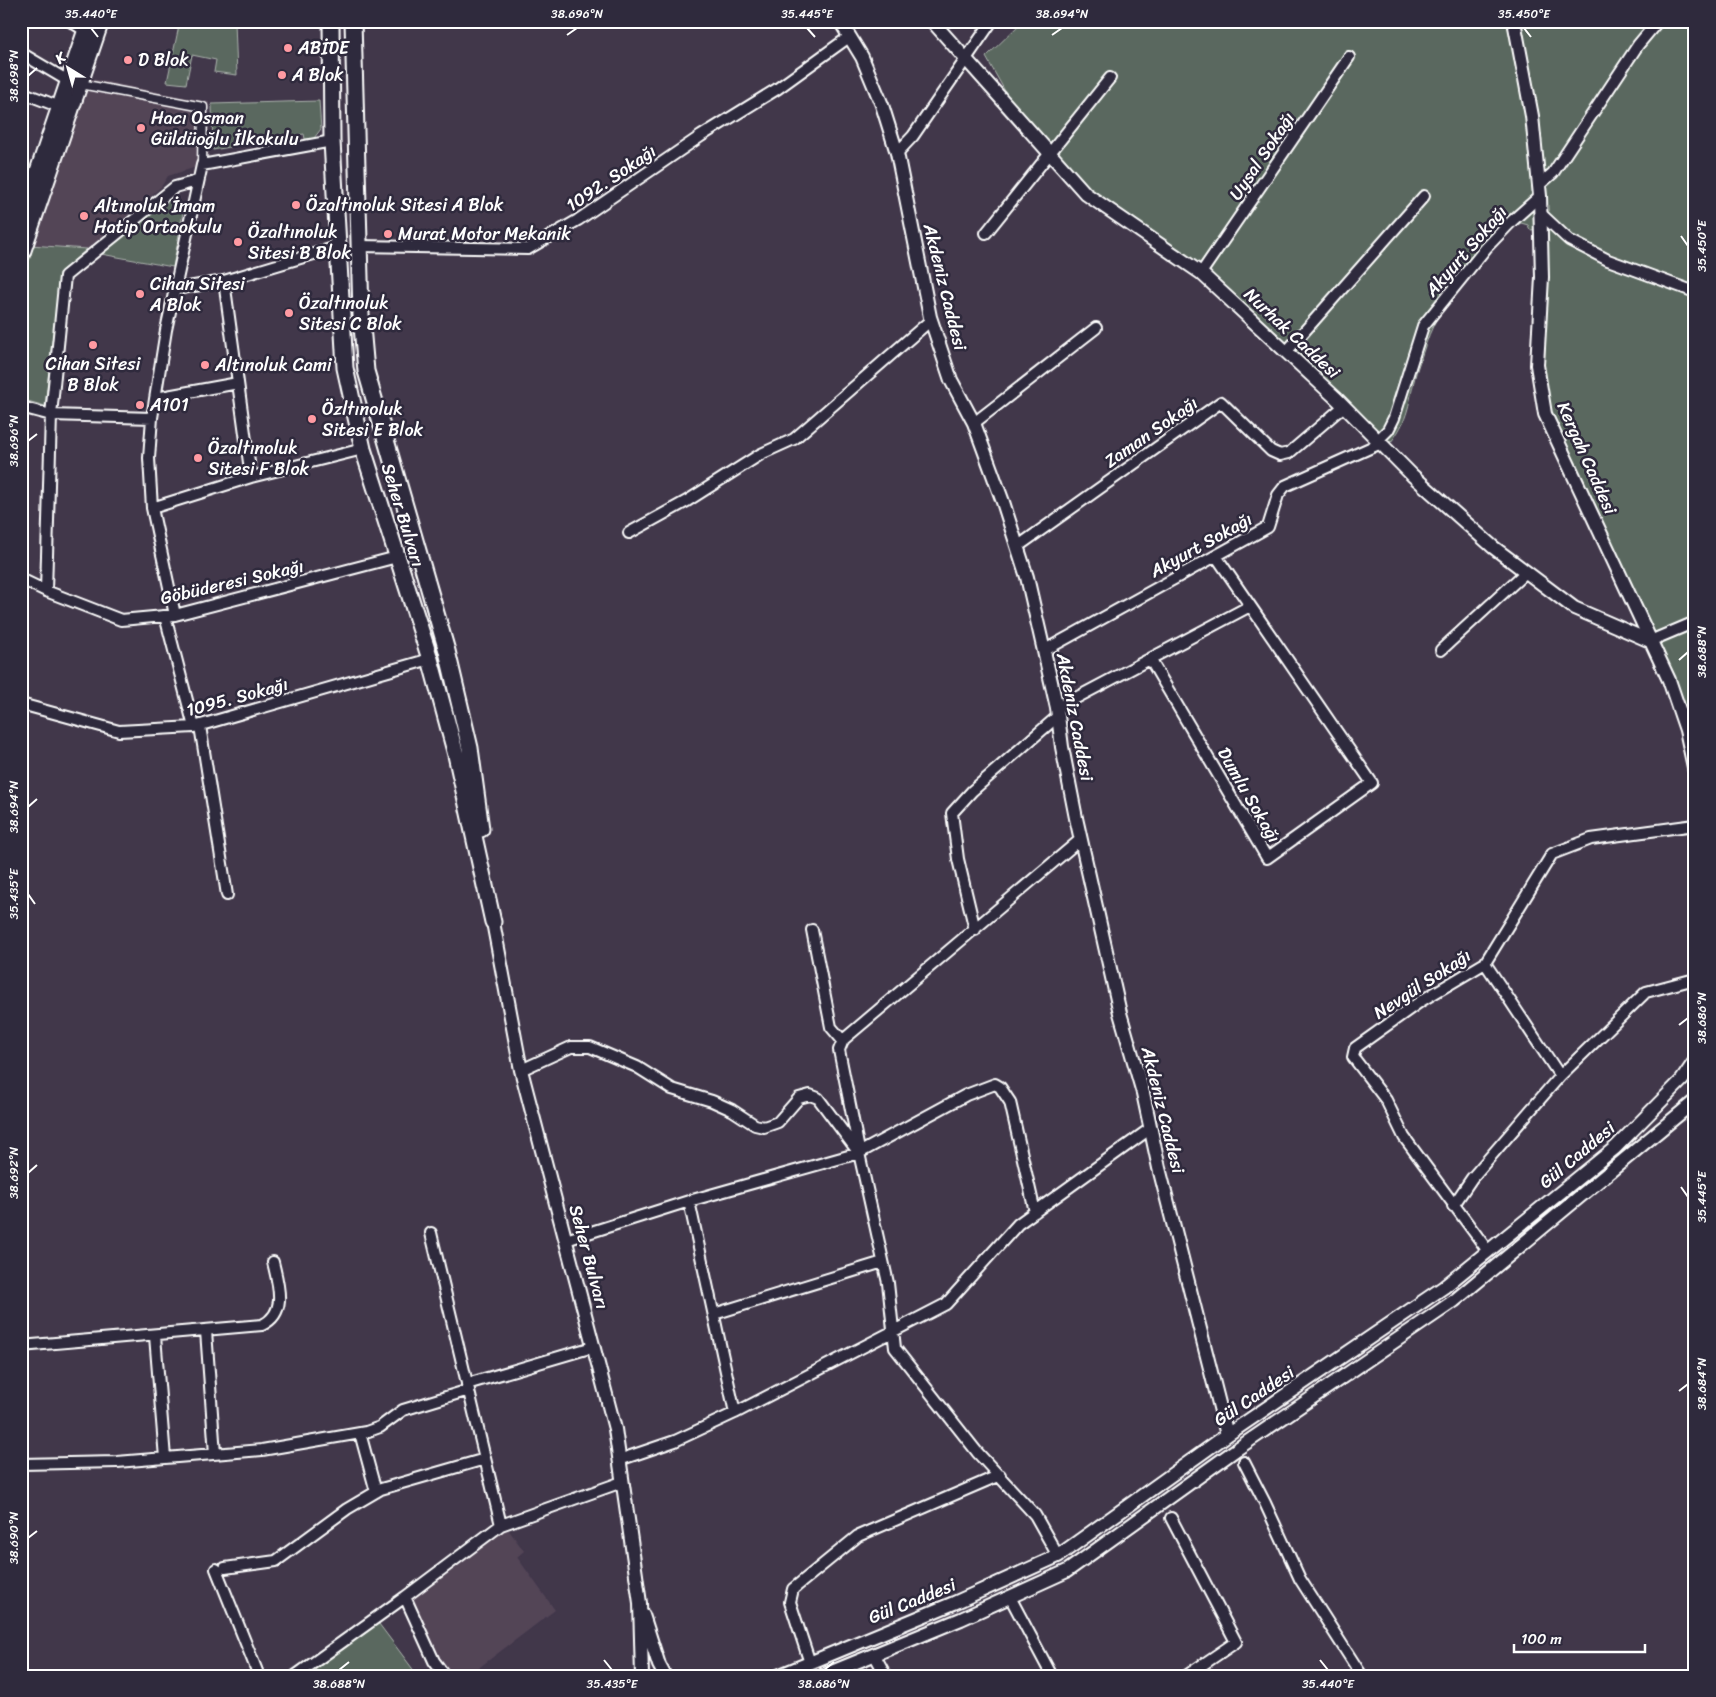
<svg xmlns="http://www.w3.org/2000/svg" width="1716" height="1697" font-family="Sriracha,sans-serif">
<rect width="100%" height="100%" fill="#41374a"/>
<filter id="ink" filterUnits="userSpaceOnUse"><feTurbulence type="fractalNoise" baseFrequency=".02" numOctaves="2"/><feDisplacementMap in="SourceGraphic" scale="10" xChannelSelector="R" yChannelSelector="G"/><feConvolveMatrix kernelMatrix="1 2 1 2 8 2 1 2 1" color-interpolation-filters="sRGB"/></filter>
<g filter="url(#ink)">
<path fill="#524457" d="M88,78L209,102V163L168,176L161,187L87,249L31,245Z
M508,1529L524,1551L517,1557L555,1610L468,1676H452L441,1665L428,1644L411,1599L413,1594L498,1532Z"/>
<path fill="#5a685e" stroke="#acb4ae" d="M180,21L235,22L237,75L214,72L216,60L192,55L186,84L167,82Z
M1023,21H1695V767L1685,729L1541,401V229L1530,230L1528,225L1521,223C1501,234 1445,303 1434,324C1427,338 1423,353 1418,367C1408,397 1412,415 1391,442L1207,278L1105,208L1010,100L986,57Z
M319,101L321,129L314,138L305,139L304,134L213,150L212,104Z
M167,200L174,201L183,212L173,267L101,254Z
M30,245L87,249L60,272L45,406L21,399V272Z
M376,1620L418,1676H292Z"/>
<g fill="none" stroke-linecap="round" stroke-linejoin="round">
<g stroke="#fff" stroke-width="11">
<path id="pedestrian" d="M86,85L203,107L202,165"/>
</g>
<g stroke="#fff" stroke-width="14">
<path id="minor" d="M70,21L86,31
M21,53L70,82
M21,92L60,107
M897,153L913,136L992,21
M1539,185L1553,173L1638,45L1658,21
M1540,213L1569,240L1608,260L1695,292
M986,233L1110,78
M359,246L528,249L578,220L701,136L777,89L849,37
M1201,273L1349,57
M224,281L251,477
M176,289L224,281L337,247
M1287,351L1424,196
M156,398L238,383
M21,407L51,415L152,418
M974,423L1096,328
M1378,440L1388,430L1394,418L1423,326L1486,248L1512,221L1540,196
M152,508L251,477L363,449
M629,533L687,501L761,454L794,439L931,320
M1017,547L1221,402L1271,451L1280,455L1289,453L1344,406
M21,579L46,591L121,620L175,615L397,557
M46,591L51,415L65,276L175,187L197,181
M175,615L152,508L149,458L152,418L166,330L202,165L332,141
M165,616L194,727
M1650,641L1695,622
M1045,650L1268,527L1278,495L1285,486L1381,443
M1441,650L1526,572
M1150,659L1267,858L1372,783L1216,556
M21,704L119,731L194,727L430,659
M1057,708L1250,606
M200,726L227,895
M812,930L831,1027L843,1041
M975,930L958,859L952,813L972,791L1058,716
M1485,963L1560,1076
M521,1070L571,1047H590L637,1067L672,1089L712,1101L732,1110L755,1125L764,1127L778,1122L799,1098L810,1095L818,1098L859,1153L888,1283L895,1348L977,1452L1035,1515L1058,1556
M859,1150L839,1050L843,1040L1081,839
M689,1201L735,1413L946,1304L1018,1224L1151,1128
M1453,1206L1472,1178L1560,1076L1646,992L1695,979
M431,1233L501,1525
M566,1240L689,1201L859,1153L966,1095L995,1084L1000,1087L1010,1102L1035,1212
M1488,1251L1404,1137L1386,1100L1353,1057L1355,1048L1421,1001L1485,963L1552,854L1591,839L1695,825
M714,1314L883,1262
M206,1331L215,1454
M155,1336L165,1458
M21,1346L262,1325C288,1313 278,1284 273,1262
M467,1384L593,1347
M360,1433L376,1492
M619,1460L675,1441L735,1413
M1244,1462L1265,1503L1300,1579L1362,1676
M21,1464L117,1462L262,1450L366,1432L380,1427L403,1410L469,1390
M1171,1518L1236,1642L1186,1676
M225,1568L276,1561L347,1509L381,1489L485,1459
M216,1569L259,1676
M1010,1597L1052,1676
M874,1654L886,1676
M810,1663L790,1602L793,1589L858,1536L1000,1475
M295,1676L405,1597
M445,1676L434,1661L405,1597L501,1525L622,1482"/>
</g>
<g stroke="#fff" stroke-width="16">
<path id="tertiary" d="M840,21L862,57L882,105L897,153L930,317L951,380L974,423L1003,502L1027,577L1057,708L1062,747L1076,818L1120,1013L1143,1093L1159,1168L1227,1435
M932,21L1086,194L1201,273L1337,399L1412,475L1493,547L1574,608L1650,641
M1514,21L1532,116L1540,196L1542,277L1537,365L1545,414L1669,680L1686,730L1695,772
M493,922L521,1070L615,1429L640,1603L642,1676
M643,1615L659,1665L665,1676
M778,1676L954,1603L1058,1556L1227,1435L1444,1287L1615,1148L1682,1080L1695,1061
M822,1676L961,1619L1067,1571L1237,1449L1454,1301L1695,1101"/>
</g>
<g stroke="#fff" stroke-width="19">
<path id="secondary" d="M331,21L332,141L345,368L363,449L430,659L456,755L493,922
M353,21L361,315L366,371L447,651L470,748L481,829
M21,221L89,21
M21,256L101,21"/>
</g>
<use href="#pedestrian" stroke="#2f2a3d" stroke-width="8"/>
<use href="#minor" stroke="#2f2a3d" stroke-width="10"/>
<use href="#tertiary" stroke="#2f2a3d" stroke-width="12"/>
<use href="#secondary" stroke="#2f2a3d" stroke-width="15"/>
</g>
</g>
<path fill="none" stroke="#fff" stroke-width="2" d="M91,28L98,37M807,28L815,37M1524,28L1531,37M567,35L577,28M1052,35L1062,28M28,76L37,68M1681,236L1688,246M28,441L37,434M1679,660L1688,652M28,807L37,799M28,894L35,904M1679,1025L1688,1018M28,1173L37,1165M1681,1187L1688,1197M1679,1391L1688,1384M28,1538L37,1531M604,1660L612,1670M1320,1660L1328,1670M339,1670L349,1662M824,1670L834,1662"/>
<g fill="#ff9aa2" stroke="#2f2a3d" stroke-width="2">
<circle cx="288" cy="48" r="5"/>
<circle cx="128" cy="60" r="5"/>
<circle cx="282" cy="75" r="5"/>
<circle cx="141" cy="128" r="5"/>
<circle cx="296" cy="205" r="5"/>
<circle cx="84" cy="216" r="5"/>
<circle cx="388" cy="234" r="5"/>
<circle cx="238" cy="242" r="5"/>
<circle cx="140" cy="294" r="5"/>
<circle cx="289" cy="313" r="5"/>
<circle cx="93" cy="345" r="5"/>
<circle cx="205" cy="365" r="5"/>
<circle cx="140" cy="405" r="5"/>
<circle cx="312" cy="419" r="5"/>
<circle cx="198" cy="458" r="5"/>
</g>
<g text-anchor="middle" dominant-baseline="central" stroke-width="5" stroke-linejoin="round" paint-order="stroke">
<g font-size="18" fill="#fff" stroke="#2f2a3d" text-anchor="start">
<text x="298" y="48">ABİDE</text>
<text x="138" y="60">D Blok</text>
<text x="292" y="75">A Blok</text>
<text x="151" y="118">Hacı Osman<tspan x="151" dy="21">Güldüoğlu İlkokulu</tspan></text>
<text x="306" y="205">Özaltınoluk Sitesi A Blok</text>
<text x="94" y="206">Altınoluk İmam<tspan x="94" dy="21">Hatip Ortaokulu</tspan></text>
<text x="248" y="232">Özaltınoluk<tspan x="248" dy="21">Sitesi B Blok</tspan></text>
<text x="398" y="234">Murat Motor Mekanik</text>
<text x="150" y="284">Cihan Sitesi<tspan x="150" dy="21">A Blok</tspan></text>
<text x="299" y="303">Özaltınoluk<tspan x="299" dy="21">Sitesi C Blok</tspan></text>
<text x="93" y="364" text-anchor="middle">Cihan Sitesi<tspan x="93" dy="21">B Blok</tspan></text>
<text x="215" y="365">Altınoluk Cami</text>
<text x="150" y="405">A101</text>
<text x="322" y="409">Özltınoluk<tspan x="322" dy="21">Sitesi E Blok</tspan></text>
<text x="208" y="448">Özaltınoluk<tspan x="208" dy="21">Sitesi F Blok</tspan></text>
</g>
<g font-size="18" fill="#fff" stroke="#2f2a3d">
<text transform="translate(1262 156) rotate(-56)">Uysal Sokağı</text>
<text transform="translate(611 178) rotate(-34)">1092. Sokağı</text>
<text transform="translate(1466 251) rotate(-49)">Akyurt Sokağı</text>
<text transform="translate(945 287) rotate(76)">Akdeniz Caddesi</text>
<text transform="translate(1292 333) rotate(43)">Nurhak Caddesi</text>
<text transform="translate(1151 432) rotate(-35)">Zaman Sokağı</text>
<text transform="translate(1587 458) rotate(66)">Kergah Caddesi</text>
<text transform="translate(403 515) rotate(73)">Seher Bulvarı</text>
<text transform="translate(1201 545) rotate(-29)">Akyurt Sokağı</text>
<text transform="translate(232 582) rotate(-13)">Göbüderesi Sokağı</text>
<text transform="translate(237 697) rotate(-15)">1095. Sokağı</text>
<text transform="translate(1075 717) rotate(79)">Akdeniz Caddesi</text>
<text transform="translate(1249 795) rotate(60)">Dumlu Sokağı</text>
<text transform="translate(1422 984) rotate(-33)">Nevgül Sokağı</text>
<text transform="translate(1163 1110) rotate(76)">Akdeniz Caddesi</text>
<text transform="translate(1577 1155) rotate(-40)">Gül Caddesi</text>
<text transform="translate(589 1257) rotate(75)">Seher Bulvarı</text>
<text transform="translate(1254 1396) rotate(-34)">Gül Caddesi</text>
<text transform="translate(912 1601) rotate(-22)">Gül Caddesi</text>
</g>
</g>
<rect width="1716" height="1697" fill="none" stroke="#2f2a3d" stroke-width="55"/>
<g transform="translate(68 68) rotate(323)" stroke="#2f2a3d" stroke-width="4" paint-order="stroke">
<path d="M0-4L9 19L0 12L-9 19Z" fill="#ffffff"/>
<text y="-8" font-size="14" font-weight="bold" text-anchor="middle" fill="#ffffff">K</text>
</g>
<path d="M1514 1644v8h131v-8" fill="none" stroke="#ffffff" stroke-width="2.5"/>
<text x="1521" y="1644" font-size="15" fill="#ffffff" stroke="#2f2a3d" stroke-width="4" paint-order="stroke">100 m</text>
<rect x="28" y="28" width="1660" height="1642" fill="none" stroke="#fff" stroke-width="2"/>
<g font-size="12" text-anchor="middle" fill="#fff">
<text x="91" y="18">35.440°E</text>
<text x="577" y="18">38.696°N</text>
<text x="807" y="18">35.445°E</text>
<text x="1062" y="18">38.694°N</text>
<text x="1524" y="18">35.450°E</text>
<text transform="translate(14 76) rotate(-90)" y="4">38.698°N</text>
<text transform="translate(1702 246) rotate(-90)" y="4">35.450°E</text>
<text transform="translate(14 441) rotate(-90)" y="4">38.696°N</text>
<text transform="translate(1702 652) rotate(-90)" y="4">38.688°N</text>
<text transform="translate(14 807) rotate(-90)" y="4">38.694°N</text>
<text transform="translate(14 894) rotate(-90)" y="4">35.435°E</text>
<text transform="translate(1702 1018) rotate(-90)" y="4">38.686°N</text>
<text transform="translate(14 1173) rotate(-90)" y="4">38.692°N</text>
<text transform="translate(1702 1197) rotate(-90)" y="4">35.445°E</text>
<text transform="translate(1702 1384) rotate(-90)" y="4">38.684°N</text>
<text transform="translate(14 1538) rotate(-90)" y="4">38.690°N</text>
<text x="339" y="1688">38.688°N</text>
<text x="612" y="1688">35.435°E</text>
<text x="824" y="1688">38.686°N</text>
<text x="1328" y="1688">35.440°E</text>
</g>
</svg>
